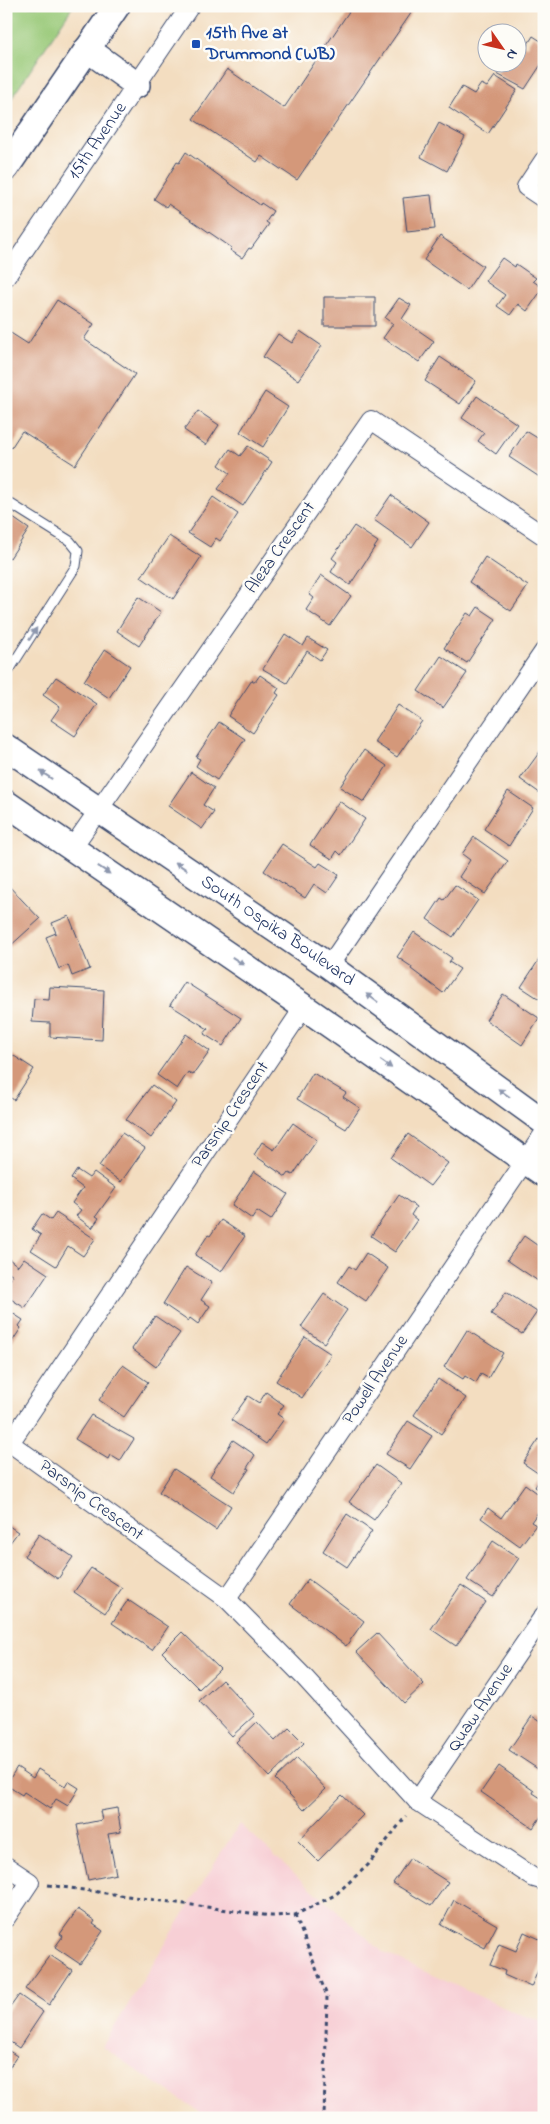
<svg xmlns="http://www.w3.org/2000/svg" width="550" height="2124" font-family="'Indie Flower',sans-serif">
<rect width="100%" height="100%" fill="#fdfcf7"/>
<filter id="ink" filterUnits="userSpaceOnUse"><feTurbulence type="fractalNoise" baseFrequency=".02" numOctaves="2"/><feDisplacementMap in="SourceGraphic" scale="10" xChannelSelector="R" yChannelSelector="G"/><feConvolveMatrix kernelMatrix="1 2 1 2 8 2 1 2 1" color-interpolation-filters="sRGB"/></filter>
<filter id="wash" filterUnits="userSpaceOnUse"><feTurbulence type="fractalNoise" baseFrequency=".0096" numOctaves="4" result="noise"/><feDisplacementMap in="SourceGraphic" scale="20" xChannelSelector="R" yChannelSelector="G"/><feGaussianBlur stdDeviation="1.12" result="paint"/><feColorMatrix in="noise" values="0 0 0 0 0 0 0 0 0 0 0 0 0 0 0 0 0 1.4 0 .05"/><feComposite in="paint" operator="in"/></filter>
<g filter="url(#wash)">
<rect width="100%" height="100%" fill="#f3ddc0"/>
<path fill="#f7cfd5" d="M239,1824L384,1953L516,2013L544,2022V2118H208L102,2047Z"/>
<path fill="#99c978" stroke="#5a7c6b" d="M6,6H73L6,107Z"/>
<g id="blocks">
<path fill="#d4987a" d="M350,6H416L297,180L261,156L257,162L193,119L227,69L284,108L352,7Z
M533,36L544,43V60L525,89L497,74L505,62H518V41L526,47Z
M495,76L517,90L488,134L449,108L462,87L474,94L481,84L487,87Z
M439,123L465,137L447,171L421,157Z
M186,152L260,205L261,203L273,211L266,222L269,224L251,249L249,248L242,258L230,250L232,248L168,204L166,207L154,199L177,162L179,163Z
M431,195L435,229L407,232L403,198Z
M440,236L483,266L467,290L424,260Z
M502,258L515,267L516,264L536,278L533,281L543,288L527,311L518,304L510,315L497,306L505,295L485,281Z
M324,297H375V326H324Z
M399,298L411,305L402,319L434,341L419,362L383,338L393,324L385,318Z
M57,300L94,324L84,339L135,374L75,465L22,431L11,448L6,445V330L28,344Z
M300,331L322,346L298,380L263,357L278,334L292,343Z
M440,357L476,381L460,404L425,381Z
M265,392L288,407L263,447L240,432Z
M477,396L517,424L496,454L478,441L484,433L462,418Z
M198,411L219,425L206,445L184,430Z
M526,431L544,442V480L509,457Z
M248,446L272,462L243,506L218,489L230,473L219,465L230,449L240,456Z
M391,495L429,522L412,547L374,520Z
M213,497L238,514L220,541L216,538L210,547L188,533Z
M6,513L29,529L10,558L6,556Z
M354,526L378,542L350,585L331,572L337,562L332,558Z
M169,536L201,557L173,599L141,577Z
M485,557L528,586L511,611L469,582Z
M321,575L351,596L330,626L306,610L314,598L309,594Z
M138,597L161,612L139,646L117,631Z
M478,607L496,619L467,663L444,648L467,613L472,616Z
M285,634L303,646L308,638L327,650L320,660L307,651L287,683L263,669Z
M105,649L130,666L109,698L84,681Z
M441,656L467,673L443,708L418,691Z
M260,675L279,688L276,693L279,695L253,733L228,716L252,680L255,682Z
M56,677L97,704L75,736L51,720L60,707L43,695Z
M398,705L422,721L397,757L374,742Z
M219,722L245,739L217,780L196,766L200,759L196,757Z
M544,746V796L520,779Z
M364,750L387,766L364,802L340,787Z
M191,772L214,788L203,805L214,812L202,829L168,806Z
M508,791L533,808L509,846L484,829Z
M339,801L365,819L341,855L337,851L332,859L310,845Z
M474,837L508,861L485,894L459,877L470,860L462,854Z
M282,844L317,867L320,863L339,875L327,893L314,884L305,898L264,871Z
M6,883L40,919L8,948L6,946Z
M455,885L478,900L453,937L427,919L441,898L444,900Z
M69,916L90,969L72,976L68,965L59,969L46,937L56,933L52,923Z
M414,932L452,958L449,962L460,969L443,993L411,969L412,967L397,957Z
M544,952V1002L521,987Z
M185,982L241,1018L223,1046L204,1034L208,1029L170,1005Z
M50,987L104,990L102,1040L50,1037V1023L32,1022L34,999L49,1000Z
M503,994L539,1018L522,1045L486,1020Z
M186,1034L210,1051L193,1075L188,1072L177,1089L157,1075Z
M8,1052L34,1069L14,1100L6,1095V1056Z
M313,1073L346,1093L343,1097L360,1108L346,1129L297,1099Z
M152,1085L176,1102L151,1138L126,1120Z
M293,1123L317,1140L293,1175L289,1173L286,1177L254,1155L262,1142L274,1150Z
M122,1133L145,1148L121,1182L99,1166Z
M408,1134L448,1163L430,1186L391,1158Z
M77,1170L89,1178L94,1172L116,1188L96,1216L99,1218L92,1228L76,1216L81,1210L72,1203L83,1188L71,1179Z
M254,1171L288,1194L271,1220L257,1211L252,1219L232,1205Z
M399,1195L416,1207L411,1215L417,1220L395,1252L371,1236Z
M56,1213L95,1239L83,1256L68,1246L56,1266L31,1250L41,1235L32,1229L42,1214L51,1220Z
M221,1220L245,1236L221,1272L195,1255L208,1235L210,1236Z
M524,1236L544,1250V1285L507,1260Z
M366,1253L388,1268L366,1301L338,1282L349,1266L355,1270Z
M24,1258L48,1274L25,1308L6,1296V1286L13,1275L6,1270V1264L9,1259L18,1266Z
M186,1267L212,1283L201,1300L210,1306L198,1324L190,1318L188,1321L163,1304Z
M506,1292L537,1312L522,1334L491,1314Z
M324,1294L347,1310L324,1343L301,1327Z
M9,1311L23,1320L19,1326L21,1328L6,1351V1315Z
M155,1316L180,1333L156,1367L132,1349Z
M467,1330L503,1353L488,1378L481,1374L476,1383L465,1376L463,1379L444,1367Z
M305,1337L331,1354L302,1398L276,1381Z
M123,1365L148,1382L124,1417L99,1400Z
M438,1379L466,1398L441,1434L414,1415Z
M266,1392L284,1405L277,1414L284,1419L266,1444L231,1420L248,1396L259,1403Z
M91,1415L134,1439L120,1461L110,1455L108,1459L75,1439Z
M408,1421L432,1436L410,1469L386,1454Z
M539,1439L544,1442V1493L535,1487L542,1476L523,1463Z
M233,1440L255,1455L247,1468L249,1469L234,1492L210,1476Z
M376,1465L401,1483L374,1520L349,1502Z
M174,1469L231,1506L216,1530L159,1492Z
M525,1484L544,1498V1504L531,1522L536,1525L520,1546L481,1518L488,1508L501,1518Z
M347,1514L372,1531L347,1567L323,1551Z
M6,1524L18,1532L6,1548Z
M39,1534L73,1557L58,1579L24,1556Z
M493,1541L519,1558L493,1597L467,1580Z
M91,1568L122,1588L105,1613L74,1592Z
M308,1579L364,1621L346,1646L290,1604Z
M461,1585L486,1602L456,1646L431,1629Z
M128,1600L168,1627L152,1650L112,1623Z
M182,1632L220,1669L199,1689L162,1652Z
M377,1633L424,1684L404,1703L356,1652Z
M222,1680L255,1715L232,1736L199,1701Z
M532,1716L544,1724V1773L509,1750Z
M257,1722L275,1741L289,1728L304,1743L269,1777L236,1742Z
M297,1758L326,1789L304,1810L275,1779Z
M499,1766L534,1791L533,1793L544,1800V1812L533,1828L481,1792Z
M17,1767L33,1778L38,1769L65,1786L68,1781L79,1788L68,1806L56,1799L50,1809L24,1792L22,1795L6,1785Z
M342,1795L363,1815L318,1861L298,1841Z
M117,1808L121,1832L108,1834L116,1874L88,1880L77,1825L102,1820L100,1811Z
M410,1858L448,1882L431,1906L393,1883Z
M454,1900L497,1925L485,1948L441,1925Z
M78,1909L95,1921L93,1924L103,1931L80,1964L55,1947L63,1936L60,1934Z
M524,1932L544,1941V1957L531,1987L504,1975L505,1971L490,1965L499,1944L516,1951Z
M50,1955L72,1970L49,2005L25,1989Z
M19,1995L43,2012L19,2048L6,2039V2013Z
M6,2049L17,2056L6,2072Z"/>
</g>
</g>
<g filter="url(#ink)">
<use href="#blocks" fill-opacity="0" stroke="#3b496d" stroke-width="1"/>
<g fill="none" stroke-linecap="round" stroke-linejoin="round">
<g stroke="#3b496d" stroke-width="11">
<path id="lane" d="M6,501L70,541L78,551L76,566L6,675"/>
</g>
<g stroke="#3b496d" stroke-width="20">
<g id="street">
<path d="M544,160L526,187L544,199"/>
<path id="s1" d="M6,277L190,6"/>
<path d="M72,848L371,420L544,536"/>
<path d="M329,966L544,651"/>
<path d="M304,1007L10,1443L227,1599L305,1678L417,1801L534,1878L544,1881"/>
<path d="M227,1599L544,1133"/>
<path d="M417,1801L544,1615"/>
<path d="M6,1866L30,1882L6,1918"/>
</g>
</g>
<g stroke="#3b496d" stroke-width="28">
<g id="secondary">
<path d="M87,49L137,85"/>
<path d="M6,168L117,6"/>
<path id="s2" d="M6,747L329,966L544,1122"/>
<path d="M6,803L304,1007L544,1174"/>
</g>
</g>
<path stroke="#3b496d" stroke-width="3" stroke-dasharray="4 4" stroke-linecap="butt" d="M48,1885L271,1916L295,1915L335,1895L368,1865L406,1816
M295,1915L327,1996L324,2118"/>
<use href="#lane" stroke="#fff" stroke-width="9"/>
<use href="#street" stroke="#fff" stroke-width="18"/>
<use href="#secondary" stroke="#fff" stroke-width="25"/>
</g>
<defs><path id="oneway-solid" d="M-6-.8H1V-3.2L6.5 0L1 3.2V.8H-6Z" transform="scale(1.25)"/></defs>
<g fill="#8d97ae">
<use href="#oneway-solid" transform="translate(33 634) rotate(-58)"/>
<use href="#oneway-solid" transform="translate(46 775) rotate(-146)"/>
<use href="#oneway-solid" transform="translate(181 866) rotate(-146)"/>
<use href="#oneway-solid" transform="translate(104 870) rotate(34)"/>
<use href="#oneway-solid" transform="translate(238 961) rotate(34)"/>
<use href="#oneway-solid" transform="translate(372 998) rotate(-144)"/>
<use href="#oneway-solid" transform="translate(386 1064) rotate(35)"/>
<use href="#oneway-solid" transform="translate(504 1093) rotate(-144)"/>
</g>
</g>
<rect fill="#1a4fb4" stroke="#fdfcf7" stroke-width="2" x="191" y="39" width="10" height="10" rx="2.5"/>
<g text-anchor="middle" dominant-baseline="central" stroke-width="5" stroke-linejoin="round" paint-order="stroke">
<g font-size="18" font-weight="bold" fill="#164399" stroke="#fdfcf7" text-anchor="start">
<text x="206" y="34">15th Ave at<tspan x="206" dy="21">Drummond (WB)</tspan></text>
</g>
<g font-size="18" fill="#1b2f5e" stroke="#fdfcf7">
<text stroke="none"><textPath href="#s1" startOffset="164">15th Avenue</textPath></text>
<text transform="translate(281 548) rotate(-55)">Aleza Crescent</text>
<text stroke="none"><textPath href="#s2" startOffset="328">South Ospika Boulevard</textPath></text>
<text transform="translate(231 1115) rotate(-56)">Parsnip Crescent</text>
<text transform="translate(376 1380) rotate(-56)">Powell Avenue</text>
<text transform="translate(91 1501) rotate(36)">Parsnip Crescent</text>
<text transform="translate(481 1708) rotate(-56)">Quaw Avenue</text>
</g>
</g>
<rect width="550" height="2124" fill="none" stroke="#fdfcf7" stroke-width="25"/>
<g transform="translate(502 48) rotate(124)"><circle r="24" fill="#fdfcf7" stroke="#a3aaba"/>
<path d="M0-4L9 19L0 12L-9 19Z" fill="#c8321e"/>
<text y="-8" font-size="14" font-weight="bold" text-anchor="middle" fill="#1b2f5e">N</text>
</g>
</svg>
